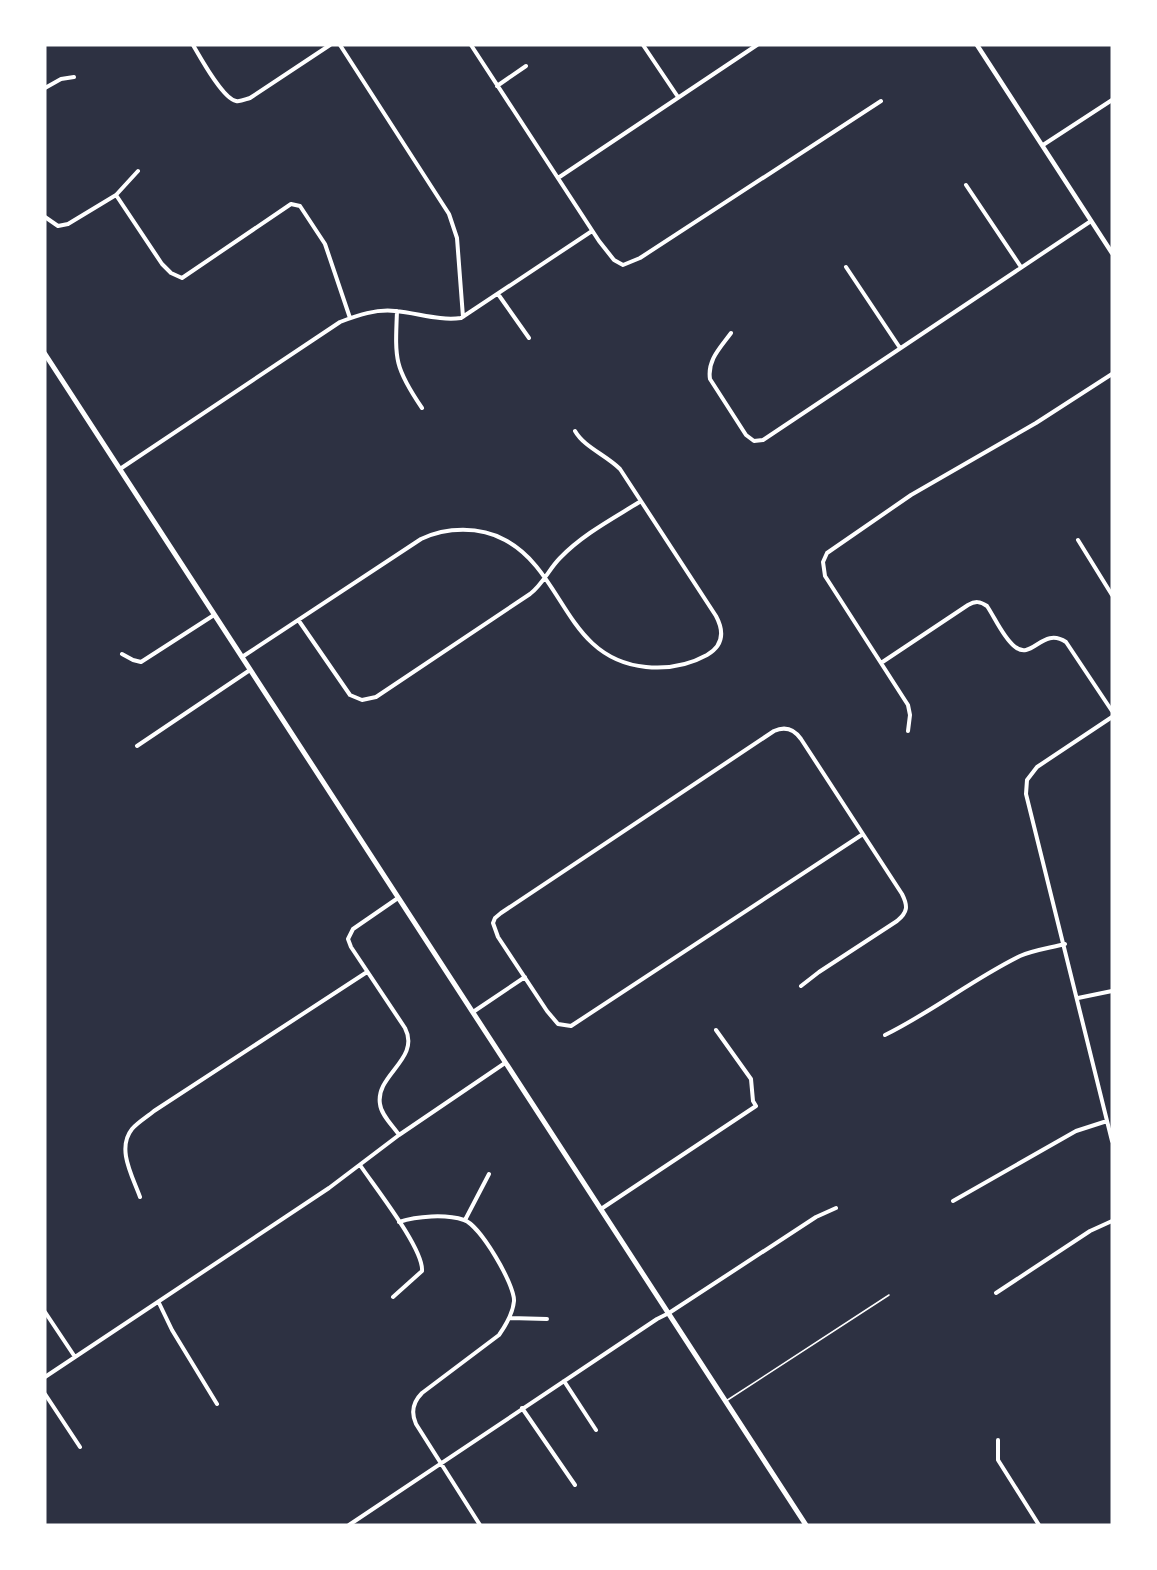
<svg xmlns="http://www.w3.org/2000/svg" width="1157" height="1570" font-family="'Crimson Pro',serif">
<rect width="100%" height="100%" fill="#2d3142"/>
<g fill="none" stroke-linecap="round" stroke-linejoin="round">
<path stroke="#fff" stroke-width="1.5" d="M726,1401L889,1295"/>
<path stroke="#fff" stroke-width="4" d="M193,45C200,57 223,99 236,101C241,102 246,99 250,98L330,45
M340,45L449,214L457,238L463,317
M471,45L599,241L614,260L623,265L640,258L881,101
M643,45L678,97
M497,86L526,66
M45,88L61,79L74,77
M1043,145L1112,100
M558,178L757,45
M966,185L1021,267
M116,195L162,264L171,273L182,278L291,204L300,206L325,244L350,318
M45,217L58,226L68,224L116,195L138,171
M846,267L900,348
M498,294L529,338
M397,311C395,359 394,367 422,408
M731,333C721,347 707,360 710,379L746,435L754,441L763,440L1091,221
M120,469L340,322C358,315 376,309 395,311C418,313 439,321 461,318L592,231
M1078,540L1112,595
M299,621L350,695L362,700L376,697L530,594C543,584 549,569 560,558C583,534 614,518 641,501
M122,654L133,660L141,662L214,615
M242,657L421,539C446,527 480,526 505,540C565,572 565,659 646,667C667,669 689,665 707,655C724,645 724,631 716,616L620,469C606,455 584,447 575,431
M881,663L968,605C975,601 980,601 987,606C995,618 1003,637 1014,646C1032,662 1042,626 1066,642L1112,711
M1112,717L1037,767L1027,780L1026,794L1112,1141
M908,731L910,715L908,705L825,576L823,562L827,553L911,495L1036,423L1112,374
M137,746L250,670
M398,898L353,929L348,939L351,947L405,1028C421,1059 375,1075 380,1104C381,1115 393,1126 399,1135
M801,986L819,972L897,921C908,912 908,906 902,894L801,739C794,729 785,726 774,731L501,913L495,918L493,923L498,937L547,1011L558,1024L571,1026L863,834
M1078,998L1112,991
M473,1012L525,977
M885,1035C932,1012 973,979 1020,956C1034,950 1050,948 1065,944
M360,1165C374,1186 424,1249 422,1271L393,1297
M140,1197C133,1177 116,1149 132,1129C138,1122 147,1117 154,1111L367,972
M953,1201L1076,1131L1107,1121
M601,1209L756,1106L753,1101L751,1079L716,1030
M465,1220L489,1174
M399,1222C417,1216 446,1214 464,1220C480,1225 515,1285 514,1301C513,1314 506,1325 499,1335L422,1393C413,1402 411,1413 416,1424L480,1525
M996,1293L1090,1231L1112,1221
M159,1303L172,1330L217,1404
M45,1312L75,1357
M510,1318L547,1319
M45,1377L329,1188L399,1135L505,1063
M564,1381L596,1430
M45,1394L80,1447
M522,1408L575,1485
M998,1440V1460L1039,1525
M349,1525L657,1319L669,1313L816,1217L836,1208"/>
<path stroke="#fff" stroke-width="4.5" d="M977,45L1112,253"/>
<path stroke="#fff" stroke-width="5" d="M45,354L806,1525"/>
</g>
<rect width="1157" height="1570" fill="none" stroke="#ffffff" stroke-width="93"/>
</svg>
